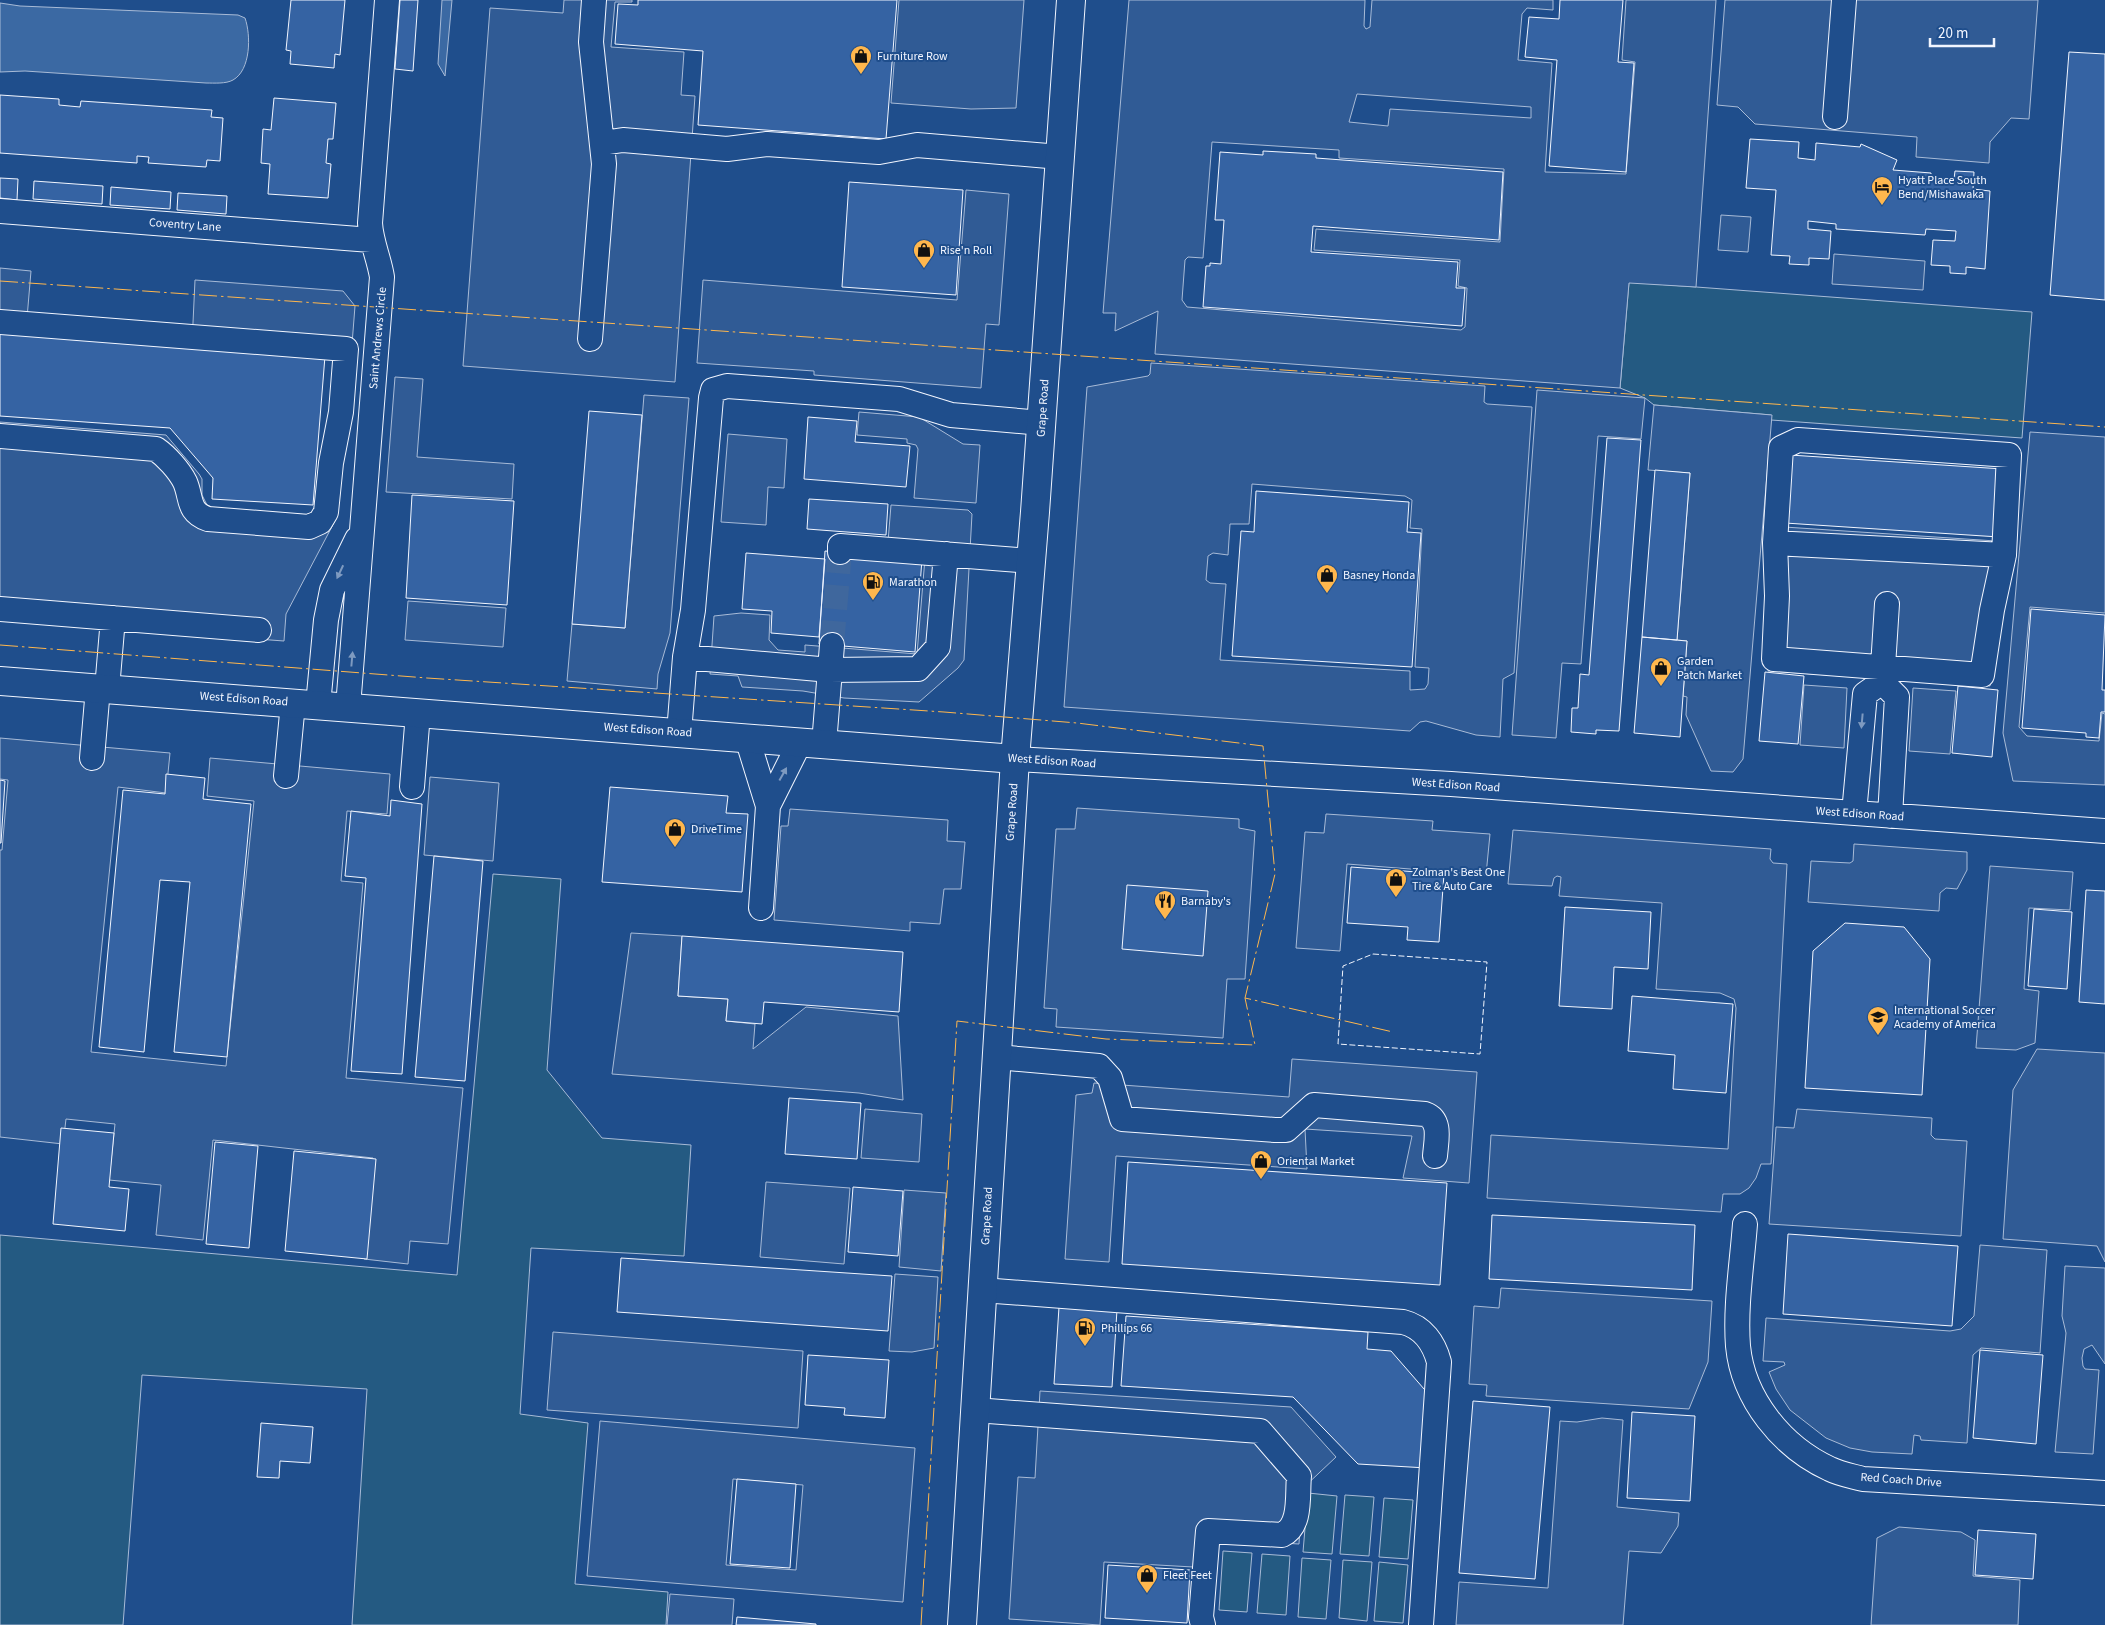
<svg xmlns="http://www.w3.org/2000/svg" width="2105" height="1625" font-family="'Source Sans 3',sans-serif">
<rect width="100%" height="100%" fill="#1f4e8c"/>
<path fill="#245a82" stroke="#a8bbd7" d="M1629,282L2032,312L2022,438L1771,420V415L1654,405L1645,398L1620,388Z
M493,874L561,879L547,1070L602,1138L691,1145L684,1256L531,1248L520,1414L588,1423L575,1584L668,1592L666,1625H352L367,1389L142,1375L123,1625H0V1235L457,1275Z
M1308,1493L1337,1496L1332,1554L1303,1552Z
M1345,1495L1374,1497L1369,1556L1340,1554Z
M1384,1498L1413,1500L1408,1559L1379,1557Z
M1223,1551L1252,1553L1247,1612L1219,1610Z
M1262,1554L1290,1556L1286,1615L1257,1613Z
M1302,1558L1331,1560L1326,1619L1298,1617Z
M1343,1560L1372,1562L1367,1621L1339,1618Z
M1379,1562L1408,1565L1403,1623L1374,1621Z"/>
<path fill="#305b95" stroke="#a8bbd7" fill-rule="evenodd" d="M564,0H632V2H615L611,47L684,52L681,95L695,96L675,382L463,366L490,8L563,13Z
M899,0H1024L1016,108L971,109L891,103Z
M1129,0H1365L1364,26L1366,29L1370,27L1372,0H1553V10L1527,8L1522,14L1518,60L1552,63L1545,172L1626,174L1635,62L1622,60L1626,0H1716L1696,287L1629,283L1620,388L1155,354L1158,311L1115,331L1116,313H1103ZM1357,94L1531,107V118L1390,109L1388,126L1349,122ZM1212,142L1339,150V158L1504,169L1500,242L1316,229L1314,250L1460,260L1458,286L1467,288L1465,327L1461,330L1187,307L1182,300L1185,260L1188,257L1203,258Z
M1725,0H2038L2029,119L2011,118L1990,142L1989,163L1916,157L1917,137L1755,124L1738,107L1717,105Z
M966,190L1009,194L999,325L986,324L981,388L814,375V371L697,363L703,280L957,300Z
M1721,215L1751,217L1748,252L1718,250Z
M1834,254L1925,261L1923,290L1832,284Z
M0,268L31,271L26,330L0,328Z
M195,280L343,291L355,306L351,357L192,344Z
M1151,363L1485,386L1484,402L1487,404L1532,407L1514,673L1503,679L1500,737L1476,735L1426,721L1420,722L1410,731L1064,707L1087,387L1148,376L1150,374ZM1252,484L1405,496L1412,500L1410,528L1422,529L1415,667L1429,668L1428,684L1425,689L1410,690V671L1220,660L1226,584L1210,583L1206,580L1208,556L1213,553L1228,555L1230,524H1249Z
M395,377L423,379L417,457L514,464L512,499L386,492Z
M1537,390L1645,398L1641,439L1598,436L1581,664L1562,663L1556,738L1512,735Z
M644,395L689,398L670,633L658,674L657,689L567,681L572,624L625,628Z
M1654,405L1772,415L1743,759L1733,772L1711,771L1686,715L1687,697L1683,696L1687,641L1677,640L1690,473L1648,470Z
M859,412L919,417L963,444L980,445L976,503L914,498L918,449L916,445L907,443V439L857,435Z
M0,422L166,435L199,474L202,479V495L207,505L213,508L337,517L286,614L284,641L0,620Z
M2030,432L2105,437V613L2030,607L2019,727L2027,736L2099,741L2102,713L2105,714V785L2013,781L2003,733Z
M728,434L787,439L784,488L768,487L766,525L721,522Z
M891,505L968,510L972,514L964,660L958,668L919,702L844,698L803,691L742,687L738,676L710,674L714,616L741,613L770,615L769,640L778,650L805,652V645L917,654L925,558L887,554Z
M1769,526L2011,542L1996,607L1990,686L1768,671L1771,618Z
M408,601L506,608L503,647L405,640Z
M1804,685L1847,688L1844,748L1800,745Z
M1913,688L1956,691L1950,754L1909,751Z
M0,738L170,753L166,793L118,787L91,1052L226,1066L254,801L207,796L210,758L390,774L387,814L347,811L341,881L363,883L346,1078L463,1088L448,1244L410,1241L408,1264L364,1259L373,1158L213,1140L203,1240L156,1235L161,1185L109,1180L115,1124L66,1119L63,1144L0,1137V850H2L8,780L0,779Z
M430,777L499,783L493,861L424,855Z
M1077,808L1239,819V828L1255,831L1245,979H1227L1223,1038L1056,1027L1057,1009L1044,1008L1056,829H1075Z
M790,809L948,820L947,841L965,842L961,889H944L940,924L910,922V931L774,920L781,826H788Z
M1326,814L1433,821L1432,830L1490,834L1486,875L1347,864L1340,951L1296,948L1305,832L1324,833Z
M1513,830L1771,849L1770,859L1773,863L1787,864L1771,1164H1761L1756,1178L1749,1188L1740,1194H1723L1721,1212L1487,1198L1491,1135L1728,1149L1736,1008L1734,999L1720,993L1656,989L1662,903L1559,896L1561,877L1557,876L1554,878L1552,886L1508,884Z
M1854,844L1967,852V870L1957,889L1946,888L1940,893L1939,911L1808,902L1811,861L1850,863L1853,861Z
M1990,866L2073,872L2070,910L2029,908L2024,989L2039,991L2035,1043L2016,1050L1976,1048Z
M631,933L682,936L678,996L728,999L726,1021L755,1024L753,1049L806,1007L898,1016L903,1100L859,1093L612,1074Z
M2037,1049L2105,1053V1262L2097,1246L2003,1239L2013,1090Z
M1292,1059L1477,1072L1469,1183L1403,1178L1412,1136L1305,1129L1307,1169L1116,1156L1109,1262L1065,1259L1076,1095L1092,1093L1094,1083L1289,1097Z
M865,1109L922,1114L919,1162L861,1158Z
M1797,1109L1932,1118L1931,1135L1935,1139L1967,1141L1961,1236L1769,1224L1776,1127L1794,1128Z
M766,1182L850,1188L844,1264L760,1257Z
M904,1190L946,1193L941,1271L899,1267Z
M1980,1245L2047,1250L2040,1353L1981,1348L1973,1355L1967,1443L1921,1440L1920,1436L1914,1435L1912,1454L1872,1452L1850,1448L1826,1438L1790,1410L1776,1389L1769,1372L1785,1365L1784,1362L1763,1361L1766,1318L1950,1331L1961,1329L1974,1316Z
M2065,1266L2105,1268V1364L2092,1345L2084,1349L2082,1358L2083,1366L2085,1369L2099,1370L2093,1454L2055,1452L2066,1333L2062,1316Z
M895,1274L938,1277L934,1348L912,1352L889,1351Z
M1501,1288L1712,1301L1708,1362L1689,1409L1486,1396L1487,1385L1469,1384L1474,1306L1499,1308Z
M553,1332L803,1351L798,1428L547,1410Z
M1040,1391L1291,1407L1336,1457L1302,1489L1299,1544L1213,1539L1211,1568L1104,1562L1100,1625L1009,1619L1018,1477L1035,1478Z
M1602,1418L1623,1420L1617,1507L1679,1513L1678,1526L1661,1553L1629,1551L1623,1625H1456L1459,1582L1548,1588L1560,1421L1577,1422Z
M600,1421L915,1448L903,1602L587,1576ZM733,1479L803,1485L796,1570L726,1565Z
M1899,1527L1961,1532L1975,1540L1973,1576L2020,1580L2018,1625H1871L1877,1538Z
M670,1594L734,1599L732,1625H667Z"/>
<path fill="#3b69a3" stroke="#a8bbd7" d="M442,0H452L445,76L438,64Z
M0,3L20,6L238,15L245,18C251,35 251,70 233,80C226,84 214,83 206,83L25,71L0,72Z"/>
<path fill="#3563a3" stroke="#f2f6ff" d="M291,0H345L340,55L335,54L334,68L290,64L291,51L286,50Z
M400,0H418L413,71L395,69Z
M638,0H897L886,139L698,125L703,51L615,44L618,4L638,5Z
M1560,0H1623L1618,62L1634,63L1626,172L1549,166L1557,60L1525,57L1529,17L1559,19Z
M2069,52L2105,54V300L2050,295Z
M0,95L59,99V105L80,107L81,101L212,110L211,117L223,118L220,161L207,160L206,167L148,163L149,157L137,156V163L0,153Z
M274,98L336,103L333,139H328L326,163L331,164L328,198L268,194L270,164L261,163L263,129L271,130Z
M1750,139L1799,142L1798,158L1815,160L1816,143L1860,147L1861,144L1897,160L1893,170L1931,173V177L1954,179L1955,171L1974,172L1973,189L1990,191L1985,269L1966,267V274L1950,273V266L1931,265L1933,240L1955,241L1956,231L1926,229L1925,235L1836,229V224L1808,221V229L1831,231L1829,259L1809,258V265L1789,264L1790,256L1771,255L1776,190L1746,188Z
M1263,151L1316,154V158L1503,172L1499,240L1313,226L1311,252L1458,262L1456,288H1465L1462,326L1203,307L1206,266H1210V263L1221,264L1224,220H1215L1220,152L1263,155Z
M0,178L18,179L17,200L0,198Z
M34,181L103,186L102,204L33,199Z
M849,182L963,190L956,295L842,287Z
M111,187L171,192L170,209L110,205Z
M178,193L227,196L226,214L177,210Z
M0,331L325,356L313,505L212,499L213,478L170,428L0,416Z
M589,411L642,415L625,628L572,624Z
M808,417L857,421L855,442L910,446L906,487L804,479Z
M1607,438L1641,440L1619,731L1596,730V734L1571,732L1572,708H1578L1580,674L1589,675Z
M1790,455L2003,469L1999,537L1785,523Z
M1655,470L1690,473L1677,640L1642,637Z
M1256,491L1409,502L1407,532L1421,533L1412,667L1232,656L1241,531L1254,532Z
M412,495L514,501L507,605L406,598Z
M809,499L888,504L886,535L807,529Z
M825,551L922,559L915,652L819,644Z
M746,553L825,559L819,637L771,633L772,611L742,609Z
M2031,609L2105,615L2102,690H2105V712H2101L2099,738L2086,737V733L2022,728Z
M1642,637L1687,641L1680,737L1634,733Z
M1765,672L1804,676L1798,744L1759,741Z
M1958,686L1998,690L1992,757L1952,753Z
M166,774L205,778L203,799L251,804L227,1057L174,1052L190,882L160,880L144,1052L99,1047L123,790L165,794Z
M0,780L5,781L1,843H0Z
M610,787L728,796L726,813L748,814L742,892L602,882Z
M391,800L422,804L402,1074L351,1071L366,878L345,876L351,811L390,816Z
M434,856L483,861L465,1081L415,1077Z
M1351,867L1444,874L1439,942L1407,940L1408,927L1347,923Z
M1127,885L1208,891L1203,956L1122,949Z
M2086,890L2105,891V1004L2079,1002Z
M1565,907L1651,912L1648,969L1614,967L1612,1009L1559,1006Z
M2034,909L2072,912L2067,989L2028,986Z
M1845,923L1904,927L1930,959L1922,1095L1805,1088L1813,951Z
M682,936L903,952L899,1012L764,1002L762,1024L726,1021L728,999L678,996Z
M1632,996L1733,1004L1726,1093L1673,1089L1675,1055L1628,1051Z
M789,1098L861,1103L857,1159L785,1154Z
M61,1128L114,1133L109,1187L129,1189L125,1231L53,1224Z
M215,1142L258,1146L249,1248L206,1244Z
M294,1151L376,1159L367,1259L285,1251Z
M1128,1162L1447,1183L1440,1285L1122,1264Z
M853,1187L903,1191L898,1256L848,1252Z
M1492,1215L1695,1225L1692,1290L1489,1279Z
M1788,1234L1958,1246L1952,1326L1783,1314Z
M621,1258L892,1276L888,1331L617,1312Z
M1059,1307L1117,1310L1112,1387L1054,1384Z
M1126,1316L1368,1332L1367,1349L1391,1351L1431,1397L1427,1468L1358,1464L1293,1397L1121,1386Z
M1980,1350L2043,1355L2036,1444L1973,1438Z
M808,1355L889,1360L885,1418L844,1415L845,1408L805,1405Z
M1473,1401L1550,1407L1535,1579L1459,1573Z
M1632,1412L1695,1416L1690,1501L1627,1498Z
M261,1423L313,1427L310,1463L280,1461L279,1478L257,1477Z
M737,1479L796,1484L790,1568L730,1564Z
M1978,1530L2036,1534L2033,1579L1975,1575Z
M1108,1565L1190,1570L1187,1623L1105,1618Z
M737,1617L816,1624V1625H736Z"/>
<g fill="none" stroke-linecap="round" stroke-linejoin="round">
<path stroke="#3f679d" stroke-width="24" stroke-dasharray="24 12" stroke-linecap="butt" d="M832,645L840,552"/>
<g stroke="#f2f6ff" stroke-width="26">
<path id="minor" d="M1835,117L1844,0
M603,143L623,140L727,149L767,144L879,152L917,145L1060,157
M0,211L371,240
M0,322L346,349L341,412L331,463L326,512L320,522L309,527L208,519C187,512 192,498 185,482C179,470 166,456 156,449L0,436
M590,339L604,164L591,42L594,0
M1775,543L2004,555L1992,610L1982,675L1774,659L1777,596Z
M1775,543L1781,448L1798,440L2009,455L2004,555
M840,552V546L1031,561
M0,609L259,630
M685,657L830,670L918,669L938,647L946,554
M1882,682L1897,697L1890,816
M107,689L113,618
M318,705L326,620L332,590L357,539
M348,707L382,277C379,258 371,242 370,223L387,0
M679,733L685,657L693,610L711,398L713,390L727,386L899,399L951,415L1042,423
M747,738L768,806L761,908
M824,744L832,645
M92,758L98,688
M1015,759L1451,784L2105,831
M286,776L293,703
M412,787L418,713
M768,806L800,742
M1854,813L1865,694L1882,682L1887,604
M997,1057L1099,1066L1110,1078L1122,1119L1275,1130H1286L1314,1105L1425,1114C1442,1120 1436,1141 1435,1156
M1745,1224C1742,1264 1735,1306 1738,1346C1743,1399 1782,1447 1830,1469C1840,1474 1852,1476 1863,1479L2105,1493
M982,1290L1403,1322C1423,1327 1434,1343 1439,1362L1421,1625
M975,1410L1260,1431L1299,1476C1297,1494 1302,1526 1282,1535L1208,1531L1201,1617L1203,1625"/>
</g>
<g stroke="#f2f6ff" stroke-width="30">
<path id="major" d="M0,681L1015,759
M962,1625L1015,759L1035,512L1071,0"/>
</g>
<use href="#minor" stroke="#1f4e8c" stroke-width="24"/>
<use href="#major" stroke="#1f4e8c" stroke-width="28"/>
<path stroke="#f2f6ff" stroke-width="1" stroke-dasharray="6 2.5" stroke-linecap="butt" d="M1373,954L1487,962L1480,1054L1338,1044L1343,966Z"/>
<path stroke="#ffb74d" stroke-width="1" stroke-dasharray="18 4 2.5 4" stroke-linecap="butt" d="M0,281L2105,427
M0,645L427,678L944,712L1077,723L1263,746L1275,874L1245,998
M921,1625L957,1021L1106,1039L1255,1045L1245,998L1393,1032"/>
</g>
<defs><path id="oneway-solid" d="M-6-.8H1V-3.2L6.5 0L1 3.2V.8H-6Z" transform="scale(1.25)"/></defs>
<g fill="#7e9ac0">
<use href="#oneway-solid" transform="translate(340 572) rotate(115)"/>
<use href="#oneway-solid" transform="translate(352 659) rotate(-85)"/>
<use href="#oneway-solid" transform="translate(1862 721) rotate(95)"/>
<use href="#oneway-solid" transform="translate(783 774) rotate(-61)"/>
</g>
<defs>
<g id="shop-pin" transform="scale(1.125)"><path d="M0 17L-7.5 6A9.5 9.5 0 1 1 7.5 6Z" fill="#ffb74d" stroke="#1f4e8c"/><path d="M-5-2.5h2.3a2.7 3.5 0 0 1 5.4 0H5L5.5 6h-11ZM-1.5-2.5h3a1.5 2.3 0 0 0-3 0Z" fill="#111"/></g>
<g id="hotel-pin" transform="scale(1.125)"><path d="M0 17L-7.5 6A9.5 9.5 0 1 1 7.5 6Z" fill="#ffb74d" stroke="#1f4e8c"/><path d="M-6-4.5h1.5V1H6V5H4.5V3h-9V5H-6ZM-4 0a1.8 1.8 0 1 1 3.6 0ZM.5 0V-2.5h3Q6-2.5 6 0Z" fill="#111"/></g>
<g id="fuel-pin" transform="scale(1.125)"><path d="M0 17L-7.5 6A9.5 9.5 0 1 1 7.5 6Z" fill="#ffb74d" stroke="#1f4e8c"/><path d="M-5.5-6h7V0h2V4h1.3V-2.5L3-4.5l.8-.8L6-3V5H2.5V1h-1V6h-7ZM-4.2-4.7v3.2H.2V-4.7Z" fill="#111"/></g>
<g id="restaurant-pin" transform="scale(1.125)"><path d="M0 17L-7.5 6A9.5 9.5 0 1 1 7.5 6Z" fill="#ffb74d" stroke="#1f4e8c"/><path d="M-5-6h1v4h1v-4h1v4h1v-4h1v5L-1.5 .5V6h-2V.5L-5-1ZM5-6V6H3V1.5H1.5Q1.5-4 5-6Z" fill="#111"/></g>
<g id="school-pin" transform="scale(1.125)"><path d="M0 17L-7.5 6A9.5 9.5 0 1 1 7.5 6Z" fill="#ffb74d" stroke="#1f4e8c"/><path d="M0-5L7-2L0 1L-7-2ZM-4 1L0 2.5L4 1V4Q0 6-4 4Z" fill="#111"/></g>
</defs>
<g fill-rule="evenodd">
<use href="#shop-pin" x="861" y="56"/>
<use href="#hotel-pin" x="1882" y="187"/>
<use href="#shop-pin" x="924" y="250"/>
<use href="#shop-pin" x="1327" y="575"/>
<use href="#fuel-pin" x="873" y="582"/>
<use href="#shop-pin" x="1661" y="668"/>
<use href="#shop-pin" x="675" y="829"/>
<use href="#shop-pin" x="1396" y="879"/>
<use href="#restaurant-pin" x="1165" y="901"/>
<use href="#school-pin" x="1878" y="1017"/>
<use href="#shop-pin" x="1261" y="1161"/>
<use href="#fuel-pin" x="1085" y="1328"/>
<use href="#shop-pin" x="1147" y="1575"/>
</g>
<g text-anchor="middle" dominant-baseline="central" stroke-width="4" stroke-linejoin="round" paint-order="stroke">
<g font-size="12" fill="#f2f6ff" stroke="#1f4e8c" text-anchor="start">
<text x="877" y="56">Furniture Row</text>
<text x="1898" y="180">Hyatt Place South<tspan x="1898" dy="14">Bend/Mishawaka</tspan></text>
<text x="940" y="250">Rise'n Roll</text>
<text x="1343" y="575">Basney Honda</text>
<text x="889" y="582">Marathon</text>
<text x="1677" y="661">Garden<tspan x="1677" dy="14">Patch Market</tspan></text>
<text x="691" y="829">DriveTime</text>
<text x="1412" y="872">Zolman's Best One<tspan x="1412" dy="14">Tire &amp; Auto Care</tspan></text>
<text x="1181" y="901">Barnaby's</text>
<text x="1894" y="1010">International Soccer<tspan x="1894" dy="14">Academy of America</tspan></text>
<text x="1277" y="1161">Oriental Market</text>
<text x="1101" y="1328">Phillips 66</text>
<text x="1163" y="1575">Fleet Feet</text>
</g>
<g font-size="12" fill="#f2f6ff" stroke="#1f4e8c">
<text transform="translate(185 225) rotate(4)">Coventry Lane</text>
<text transform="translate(378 338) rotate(-85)">Saint Andrews Circle</text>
<text transform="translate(1043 408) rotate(-86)">Grape Road</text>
<text transform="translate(244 699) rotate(4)">West Edison Road</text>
<text transform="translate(648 730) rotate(4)">West Edison Road</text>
<text transform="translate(1052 761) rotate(4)">West Edison Road</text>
<text transform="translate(1456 785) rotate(4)">West Edison Road</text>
<text transform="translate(1012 812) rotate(-86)">Grape Road</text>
<text transform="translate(1860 814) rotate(4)">West Edison Road</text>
<text transform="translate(987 1216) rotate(-87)">Grape Road</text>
<text transform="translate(1901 1480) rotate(4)">Red Coach Drive</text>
</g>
</g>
<path d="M1930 38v8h64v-8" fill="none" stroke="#f2f6ff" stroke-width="2.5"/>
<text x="1938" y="38" font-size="15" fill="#f2f6ff" stroke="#1f4e8c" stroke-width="4" paint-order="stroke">20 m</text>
</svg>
